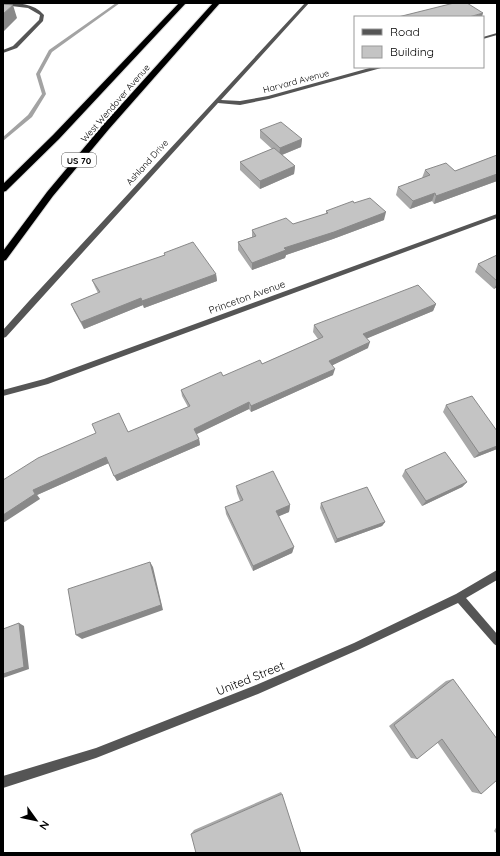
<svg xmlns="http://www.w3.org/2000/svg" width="500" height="856" font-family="Quicksand,sans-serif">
<rect width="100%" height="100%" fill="#fff"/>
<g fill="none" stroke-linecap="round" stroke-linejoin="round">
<path fill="#a3a3a3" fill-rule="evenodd" d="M116,3H120L52,52L40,74L46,94L32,117L3,141V137L28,115L42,94L36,74L49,50Z"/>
<g stroke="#dbdbdb" stroke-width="2">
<path id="highway" d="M179,3H186L59,139L6,191L3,192V184L53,135Z
M213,3H220L109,129L53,196L6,260L3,261V251L47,192L103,125Z"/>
</g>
<path fill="#555" fill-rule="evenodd" d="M3,3C18,3 34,3 44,15L43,21L17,48L3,53V50L13,46L39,20L40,15L28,8L3,5Z"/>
<path fill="#555" fill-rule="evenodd" d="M305,3H309L221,100L240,101L268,96L373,67H381V68L269,99L240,105L218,103L6,337L3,338V330L29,301Z
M497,33V35L483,39V37Z
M497,214V218L48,384L3,396V390L44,379Z
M497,570V580L466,598L497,634V646L494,644L458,603L360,649L258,694L96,758L3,788V776L96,748L256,685L354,643L456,594Z"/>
<use href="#highway" fill="#000" fill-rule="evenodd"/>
</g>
<path fill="#a9a9a9" d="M260,130L302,139L301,147L282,155L295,166L294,174L260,189L240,170V162L272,149L260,138Z
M497,155V181L434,204L432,201L410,209L396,195L398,187L422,178L425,170L455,171Z
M354,203L384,220L333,239L286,255L285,258L252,270L238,250V242L252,237V230L293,224L326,214V211Z
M164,253L216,274L217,281L144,308L143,305L84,329L74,311L71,304L98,293L95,287L92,280L165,255Z
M497,255V287L494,289L475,272L478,264Z
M436,304L433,311L367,338L368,348L332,365L333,375L251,412L249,409L196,434L199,439L200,445L117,481L109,463L37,495L40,499L3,480L128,432L188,407L182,396L181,390L223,376L262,364L318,339L313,332L314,325Z
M446,405L497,431V449L474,458L443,412Z
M405,470L467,482L462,487L422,506L402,476Z
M236,486L290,505L289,512L278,516L294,547L292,553L253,571L226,514L225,507L240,501L237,493Z
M321,503L385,522L382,526L335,543L320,508Z
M453,679L481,794L472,792L437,742L417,759L411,758L389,726L446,681Z
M281,792L282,794L191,834L194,830Z
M497,826V834L494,831Z"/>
<path fill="#898989" d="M13,5L17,18L3,32V14Z
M483,13L482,17H469Z
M302,139L301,147L279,156L280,148Z
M295,166L294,174L260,189V181Z
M497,174V181L434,204L436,196Z
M435,193L432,201L410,209L413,201Z
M386,212L384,220L333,239L286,255L285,258L252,270V263L284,248Z
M216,274L217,281L144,308L142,301Z
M497,283V287L494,289Z
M141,298L143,305L84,329L81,322Z
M436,304L433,311L361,341L363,334Z
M370,342L368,348L327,368L329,361Z
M335,369L333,375L251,412V406Z
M249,402V409L195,435L194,429Z
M199,439L200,445L117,481L114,476Z
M497,446V449L474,458L479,453Z
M106,457L109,463L37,495L40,499L3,523V515L33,490Z
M467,482L462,487L422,506L426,501Z
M290,505L289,512L275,518L276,511Z
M385,522L382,526L335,543L337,539Z
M294,547L292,553L253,571V566Z
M150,562L153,567L163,610L82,639L76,635Z
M19,623L24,626L29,669L3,678V674Z"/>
<path fill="#c4c4c4" stroke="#898989" d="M454,3H467L483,13L469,17H398Z
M3,4L13,5L3,14Z
M281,122L302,139L280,148L260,130Z
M274,148L295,166L260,181L240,162Z
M497,155V174L436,196L435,193L413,201L398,187L430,175L425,170L446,163L455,171Z
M370,198L386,212L334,232L284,248L286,250L252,263L238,242L256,236L252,230L286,218L293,224L328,213L326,211L353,201L354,203Z
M193,242L216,274L142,301L141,298L81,322L71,304L100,292L92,280L165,255L164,253Z
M497,255V281L478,264Z
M418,285L436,304L363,334L370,342L329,361L335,369L251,406L249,402L194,429L199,439L114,476L106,457L33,490L35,494L3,515V480L38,458L96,433L92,424L119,413L128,432L190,406L181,390L221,372L223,376L260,360L262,364L323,337L314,325Z
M472,396L497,431V446L479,453L446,405Z
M445,452L467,482L426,501L405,470Z
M273,471L290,505L276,511L294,547L253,566L225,507L243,500L236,486Z
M367,487L385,522L337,539L321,503Z
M150,562L161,605L76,635L68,589Z
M19,623L24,667L3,674V629Z
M453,679L497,739V780L481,794L442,739L417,759L394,725Z
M282,794L301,853H196L191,834Z"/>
<g text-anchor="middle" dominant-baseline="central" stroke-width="4" stroke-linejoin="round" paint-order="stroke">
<g font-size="9" fill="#000" stroke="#fff">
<text transform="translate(296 81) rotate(-15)">Harvard Avenue</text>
<text transform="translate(115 103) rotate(-49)">West Wendover Avenue</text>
<text transform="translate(147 162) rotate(-48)">Ashland Drive</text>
</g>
<rect fill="#fff" stroke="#4c4c4c" stroke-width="1" x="62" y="153" width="34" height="14" rx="3"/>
<g font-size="9" font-weight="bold" fill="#000">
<text x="79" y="160">US 70</text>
</g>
<g font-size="10" fill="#000" stroke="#fff">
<text transform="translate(247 297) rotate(-20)">Princeton Avenue</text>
</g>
<g font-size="12" fill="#000" stroke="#fff">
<text transform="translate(250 678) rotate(-22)">United Street</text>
</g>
</g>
<rect width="500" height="856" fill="none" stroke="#000000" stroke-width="8"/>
<rect x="354" y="16" width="130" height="52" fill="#ffffff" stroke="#999999"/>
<rect x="362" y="29" width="20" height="6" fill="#555555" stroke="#999999"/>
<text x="390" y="36" font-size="12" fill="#000000">Road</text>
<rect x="362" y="46" width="20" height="12" fill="#c4c4c4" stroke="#999999"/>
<text x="390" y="56" font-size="12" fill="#000000">Building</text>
<g transform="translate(36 820) rotate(123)" stroke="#ffffff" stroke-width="3" paint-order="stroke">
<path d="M0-3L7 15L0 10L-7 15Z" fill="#000000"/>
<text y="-6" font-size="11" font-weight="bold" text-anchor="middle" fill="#000000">N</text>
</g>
</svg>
